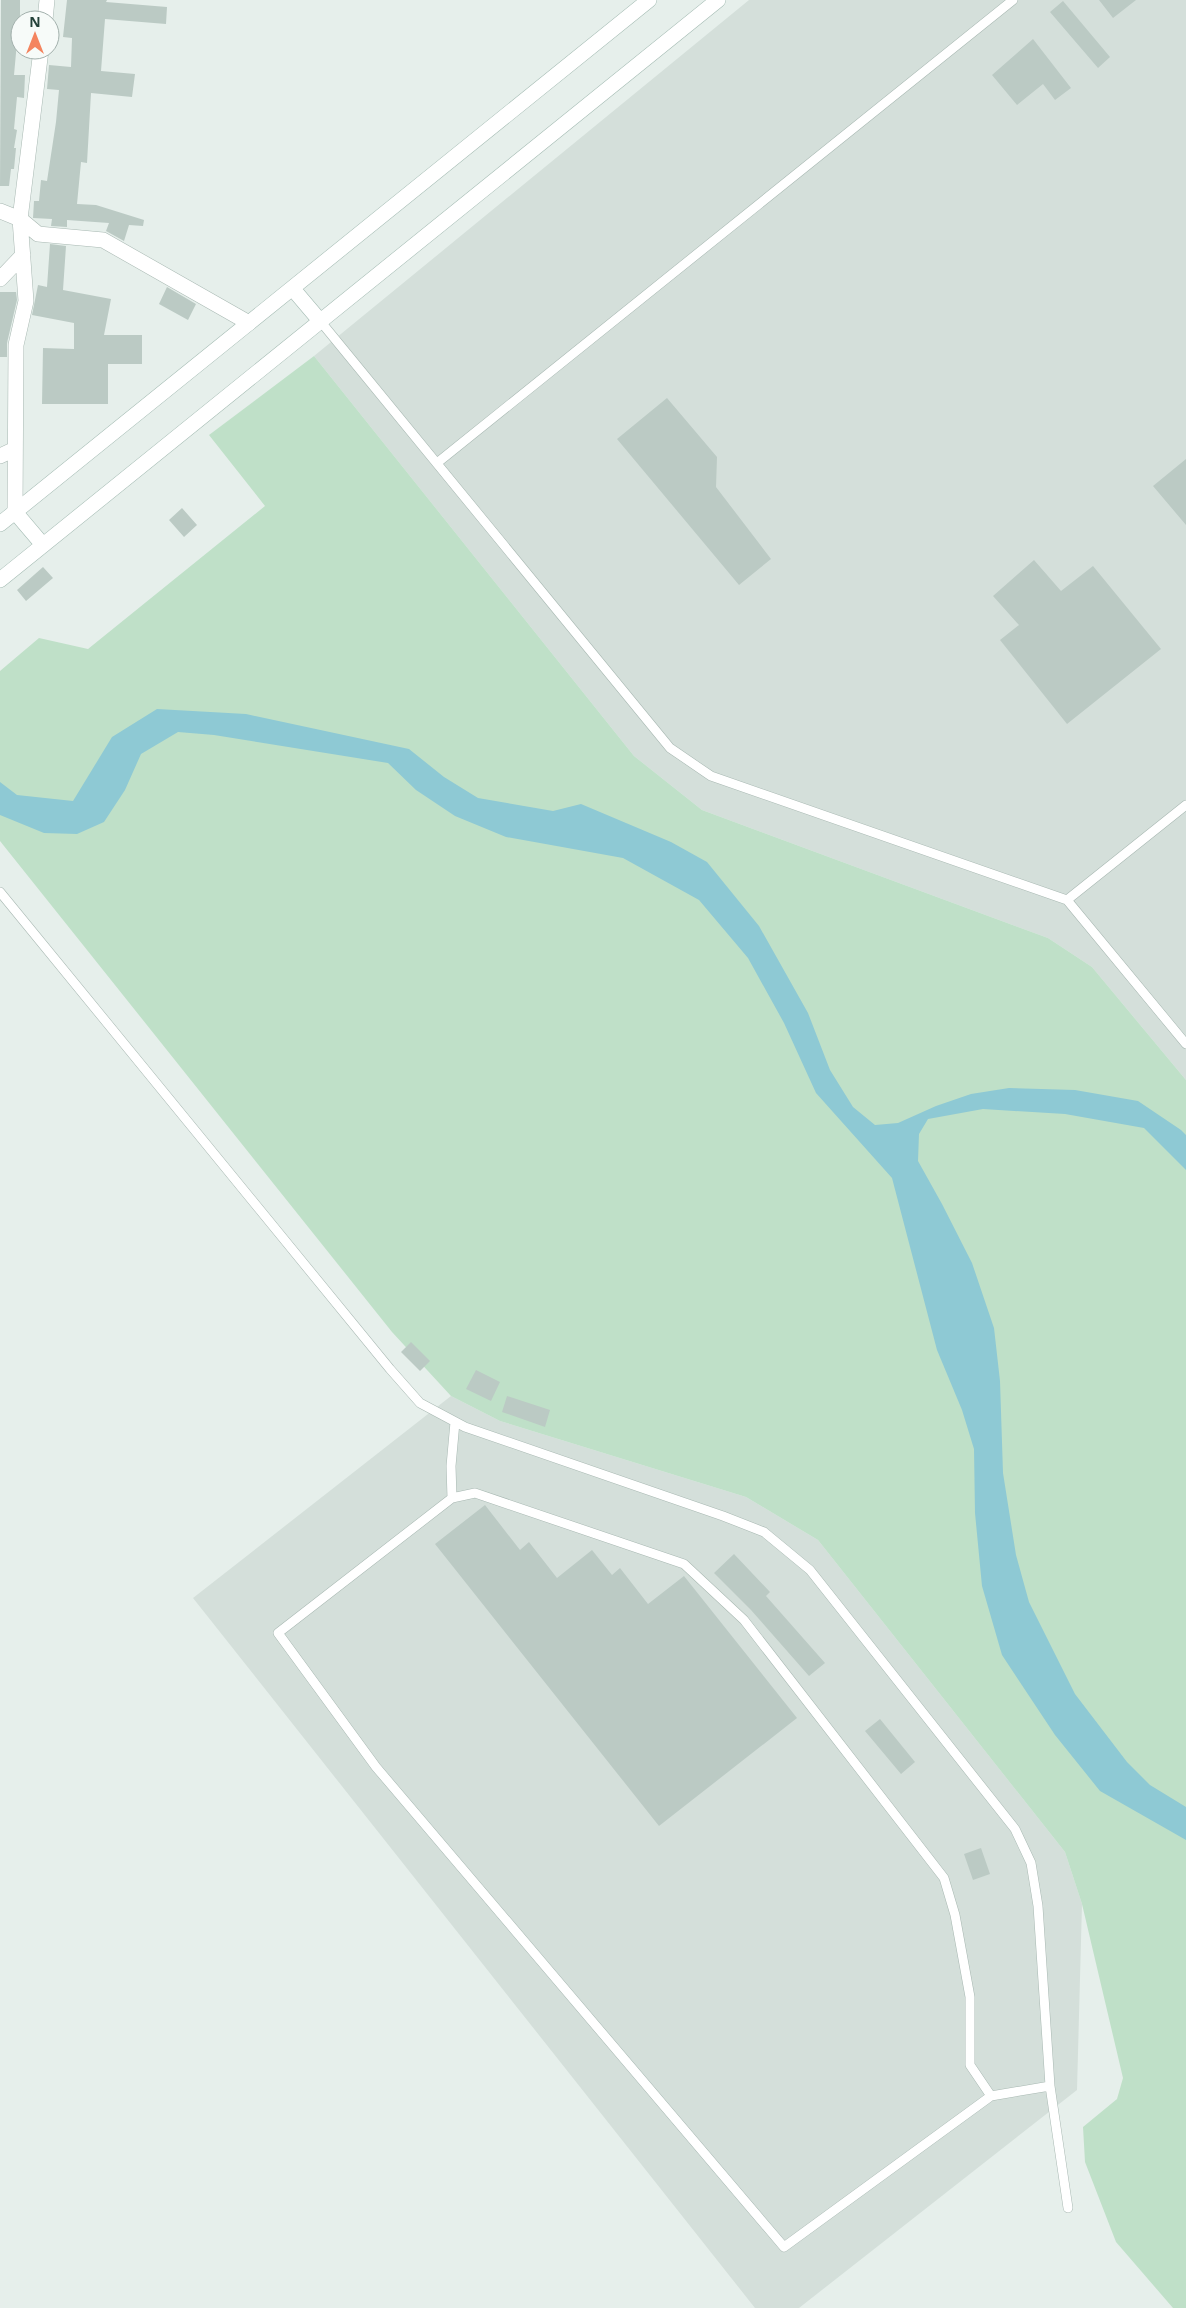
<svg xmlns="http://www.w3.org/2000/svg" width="1186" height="2308" font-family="'Noto Sans',sans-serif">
<rect width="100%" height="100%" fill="#e6efeb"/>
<path fill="#d4dfda" d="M749,0H1186V1080L1092,967L1048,938L702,810L634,756L314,356Z
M451,1396L500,1421L746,1497L818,1540L1065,1852L1082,1904L1077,2090L799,2308H755L193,1598Z"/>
<path fill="#bfe0c8" d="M314,356L634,756L702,810L1048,938L1092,967L1186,1080V2308H1173L1116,2242L1085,2162L1083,2127L1117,2099L1123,2078L1082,1904L1065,1852L818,1540L746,1497L500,1421L451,1396L392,1332L0,841V671L39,638L88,649L265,506L209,435Z"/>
<path fill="#8ec9d4" d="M157,709L246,714L409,749L444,777L478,798L553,811L581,804L671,842L707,862L759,926L808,1013L830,1070L853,1107L875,1125L898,1123L936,1106L971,1094L1009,1088L1075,1090L1138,1101L1181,1130L1186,1135V1170L1144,1128L1065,1114L983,1109L928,1119L919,1134L918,1161L942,1204L972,1263L994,1328L1000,1381L1003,1473L1016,1555L1029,1602L1075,1694L1127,1762L1150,1785L1186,1807V1840L1100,1791L1055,1735L1002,1655L982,1586L975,1513L974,1449L962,1410L937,1350L892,1178L816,1093L784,1023L748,958L699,900L623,858L506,837L455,816L416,790L388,763L214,735L178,732L141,754L125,790L104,822L77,834L44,833L0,815V782L17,795L73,801L112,737Z"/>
<path fill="#bbcac4" d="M1,0H20V42H17L14,75H25L24,98L17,97L14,129L17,130L14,148H16L14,169H11L9,186H0Z
M67,0H107L106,2L167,7L166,24L105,19L101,71L135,74L132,97L91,93L87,163L81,162L77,204L96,205L144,220L143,226L129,225L124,241L106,231L109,223L67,220V227L51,226L52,219L33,218L34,201H39L41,180L47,181L56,122L59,90L47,89L49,65L71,67L72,38L63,37Z
M1099,0H1136L1113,18Z
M1063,1L1110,57L1098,68L1050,12Z
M1033,39L1071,88L1055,100L1043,84L1017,105L992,75Z
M50,244L66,246L63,290L111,299L104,335H142V364H108V404H42L43,348L74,349V323L32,315L38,285L47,287Z
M167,287L196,304L188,320L159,304Z
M0,292H16L17,300L7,343V357H0Z
M667,398L717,457L716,487L771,559L739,585L617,439Z
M1186,459V525L1153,486Z
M182,508L197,525L184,537L169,520Z
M1034,560L1061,591L1093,566L1161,649L1067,724L1000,640L1019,625L993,596Z
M43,567L53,578L26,601L17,590Z
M411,1342L430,1361L420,1371L401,1352Z
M476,1370L500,1382L491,1401L466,1389Z
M507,1396L550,1410L545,1427L502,1412Z
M485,1505L520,1550L529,1542L557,1578L592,1550L612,1575L620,1568L648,1604L684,1576L797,1718L659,1826L435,1544Z
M734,1554L770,1592L766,1596L825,1663L809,1676L751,1610L714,1573Z
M880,1719L915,1762L901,1774L865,1731Z
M981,1848L990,1874L973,1880L964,1854Z"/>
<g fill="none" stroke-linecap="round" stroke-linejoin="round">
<g stroke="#a8b8b2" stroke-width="10">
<path id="lane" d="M321,322L670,748L711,776L1067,900L1186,1044
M437,463L1013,0
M0,892L390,1369L420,1403L465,1427L723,1516L764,1532L810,1570L1015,1829L1031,1863L1038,1906L1050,2086L1068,2208
M1067,900L1186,805
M452,1498L451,1466L455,1422
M991,2096L970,2065V1997L955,1915L944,1878L744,1620L684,1564L475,1493L452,1498L278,1633L376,1767L784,2247L991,2096L1050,2086"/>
</g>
<g stroke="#a8b8b2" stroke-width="16">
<path id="street" d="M45,20L47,0
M0,211L20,219L38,234L103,240L249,323
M0,279L23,255
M0,456L15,449
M15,512L16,345L26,301L20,219L41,50"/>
</g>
<g stroke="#a4bbb3" stroke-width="16">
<path id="secondary" d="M293,289L321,322
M15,512L43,545
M0,524L649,0
M0,580L718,0"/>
</g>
<use href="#lane" stroke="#fff" stroke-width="9"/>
<use href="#street" stroke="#fff" stroke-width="15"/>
<use href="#secondary" stroke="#fff" stroke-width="15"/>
</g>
<g transform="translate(35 35)"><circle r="24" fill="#f7fbf9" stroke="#a3b1ad"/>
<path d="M0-4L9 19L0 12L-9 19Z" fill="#f4845f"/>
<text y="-8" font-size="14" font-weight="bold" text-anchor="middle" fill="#24423a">N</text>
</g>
</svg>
